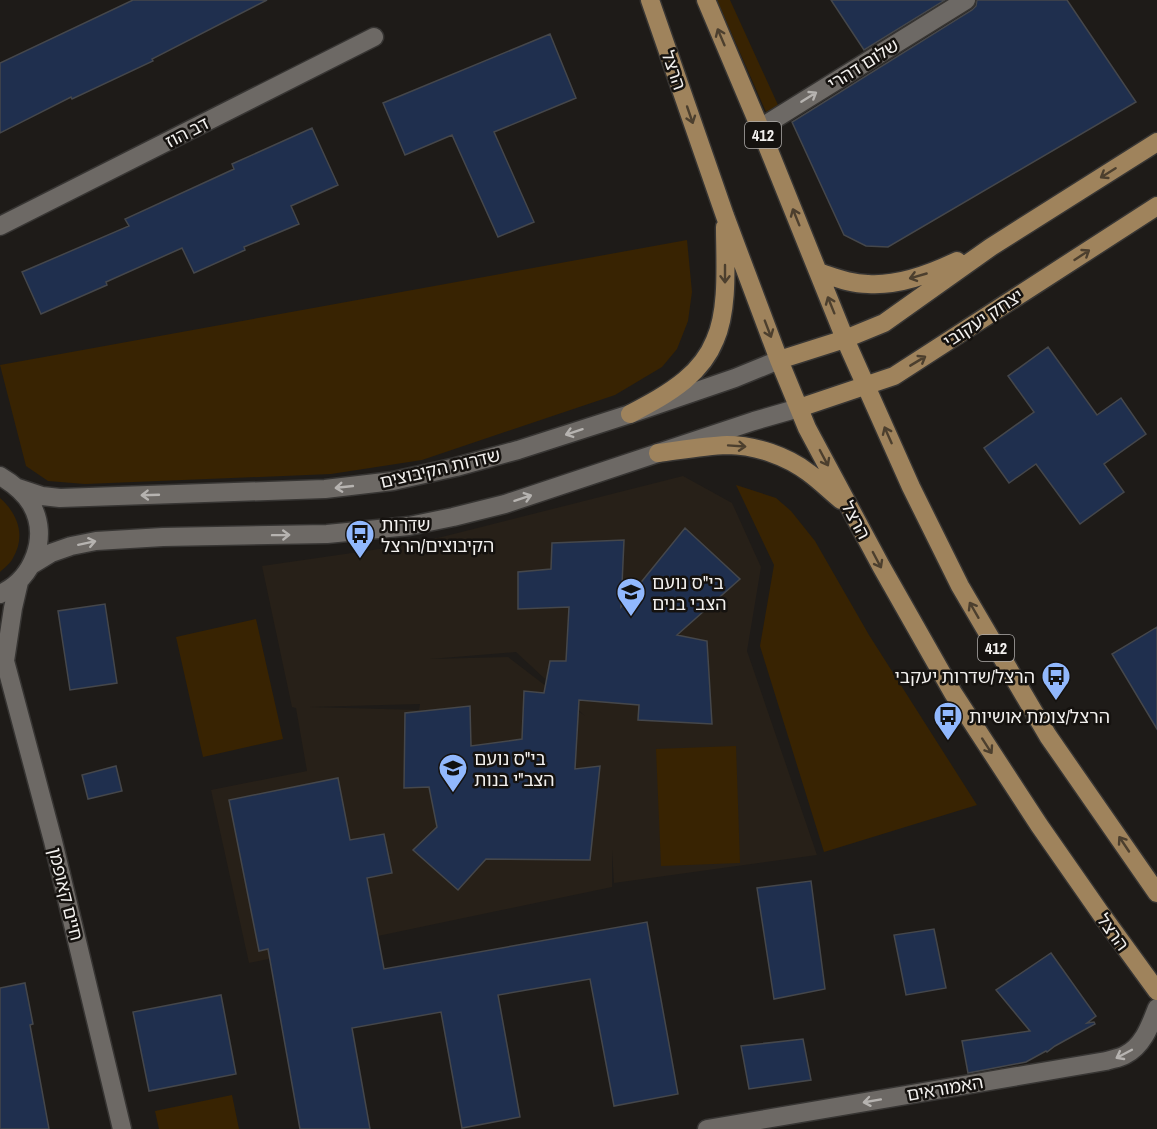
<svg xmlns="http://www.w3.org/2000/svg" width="1157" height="1129" font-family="'Archivo Narrow','Noto Sans Hebrew',sans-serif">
<rect width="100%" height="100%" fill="#1e1b18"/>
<path fill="#272018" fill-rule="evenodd" d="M683,476L732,503L761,567L747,651L817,855L614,883L612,850V887L249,963L211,790L307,771L296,708L292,707L262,566L414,544ZM516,652L585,716L508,657L430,659ZM420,704L419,710L310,707Z"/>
<path fill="#382302" d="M717,0H730L778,105L766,112Z
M687,240L692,292L688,321L677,349L662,367L615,395L422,460L331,474L85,484L48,481L26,466L0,365Z
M736,485L776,498L791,511L815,541L869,635L977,805L824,852L760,646L774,565Z
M0,498C18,514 26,536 13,558C10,564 4,568 0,572Z
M256,619L283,739L203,757L176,637Z
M736,746L740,863L661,866L656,749Z
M232,1095L239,1129H159L155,1111Z"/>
<path fill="#1f2f4e" stroke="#45474b" stroke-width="1.5" d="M133,0H267L152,59L153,61L72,99L71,97L0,133V63Z
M831,0H945L864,50Z
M977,0H1067L1136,102L888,247L866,246L844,235L792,122L972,10L976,6Z
M550,34L576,98L494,132L534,222L498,237L452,135L405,155L383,103Z
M312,128L338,185L291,206L299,224L244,247L245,250L194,273L182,248L106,282L107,285L41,314L22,272L129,226L125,219L234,169L232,164Z
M1048,347L1097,415L1121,398L1146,434L1104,464L1124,492L1080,524L1036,464L1009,483L984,448L1034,412L1008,376Z
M685,528L740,579L677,635L707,641L712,724L638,720L639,705L579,700L575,769L600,766L590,860L486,859L458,890L413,850L437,827L429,787L404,788L405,713L470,706L471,746L522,739L524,691L544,693L550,661H566L569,607L518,609V572L551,569L552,543L624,540L621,607Z
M105,604L117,683L70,690L58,611Z
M1157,627V729L1112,654Z
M116,766L122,791L88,799L82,775Z
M338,778L350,840L384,834L392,873L367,878L384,969L647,922L678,1094L614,1106L590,979L498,995L520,1117L462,1128L441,1012L352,1028L370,1129H300L268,949L259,951L229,800Z
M811,881L825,989L774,999L757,888Z
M934,929L946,988L906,995L894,935Z
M1051,953L1096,1016L1087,1023L1094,1022L1095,1024L1055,1046L1047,1052L1046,1051L1026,1062L968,1073L962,1041L1030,1031L996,990Z
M25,983L33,1024L30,1025L49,1129H0V988Z
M221,995L236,1074L149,1091L133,1012Z
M803,1039L811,1080L749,1089L741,1046Z"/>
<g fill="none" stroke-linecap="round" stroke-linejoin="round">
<g stroke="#373533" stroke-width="21">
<path id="minor" d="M760,128L966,0
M0,226L374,37
M0,476C12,483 23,491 31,504C50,537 33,579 0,594
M18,488L42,496L60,498L325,489L393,481L456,467L518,450L630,414L735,378L779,360
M33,564L51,553L71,546L96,541L163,537L327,534L409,526L453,517L505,504L754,421L799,408
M0,653L5,661L53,841L122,1129
M5,661L13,608L19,582
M707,1129L1106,1061C1112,1059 1120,1058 1125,1055C1143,1046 1150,1026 1157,1008"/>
</g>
<g stroke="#373533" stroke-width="21">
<path id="major" d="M650,0L725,216L779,360L807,428L881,566L953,693L1039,825L1101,914L1157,991
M706,0L760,128L845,339L911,487L960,586L1048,736L1157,893
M818,272C834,277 850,284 868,284C899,286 930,274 957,261
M779,360L845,339L884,323L991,247L1157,142
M799,408L894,376L1157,206
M630,414C649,404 668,394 685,380C697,370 709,355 715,340C729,309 725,260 725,227
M658,453C681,450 704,446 727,445C755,445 787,456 809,473C820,481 830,491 841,500"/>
</g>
<use href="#minor" stroke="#6d6965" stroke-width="18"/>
<use href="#major" stroke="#9f835c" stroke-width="18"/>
</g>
<defs><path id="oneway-shaft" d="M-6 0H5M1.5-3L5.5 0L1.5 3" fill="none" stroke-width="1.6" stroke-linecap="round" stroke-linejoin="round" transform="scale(1.5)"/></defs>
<g stroke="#4c3f2e">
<use href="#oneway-shaft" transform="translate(721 37) rotate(-113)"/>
<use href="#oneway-shaft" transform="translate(690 115) rotate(71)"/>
<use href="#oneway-shaft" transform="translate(1108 173) rotate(148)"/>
<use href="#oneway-shaft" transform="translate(796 217) rotate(-112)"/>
<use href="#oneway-shaft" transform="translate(1082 255) rotate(-33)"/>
<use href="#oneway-shaft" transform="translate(725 274) rotate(90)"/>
<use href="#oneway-shaft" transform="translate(918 276) rotate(164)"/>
<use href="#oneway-shaft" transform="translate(831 305) rotate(-112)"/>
<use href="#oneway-shaft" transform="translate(768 329) rotate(69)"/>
<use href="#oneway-shaft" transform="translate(918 361) rotate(-31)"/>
<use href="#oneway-shaft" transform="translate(888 435) rotate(-114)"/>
<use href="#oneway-shaft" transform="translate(737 446) rotate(4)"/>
<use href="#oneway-shaft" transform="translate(824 458) rotate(62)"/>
<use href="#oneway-shaft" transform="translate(877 560) rotate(62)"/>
<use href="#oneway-shaft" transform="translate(974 610) rotate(-120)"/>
<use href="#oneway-shaft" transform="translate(987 746) rotate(57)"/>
<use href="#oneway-shaft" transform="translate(1124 844) rotate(-124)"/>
</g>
<g stroke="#b6b3b0">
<use href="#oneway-shaft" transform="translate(809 97) rotate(-32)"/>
<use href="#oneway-shaft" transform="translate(574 432) rotate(162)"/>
<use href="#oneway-shaft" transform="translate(344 487) rotate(174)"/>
<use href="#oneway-shaft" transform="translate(150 495) rotate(178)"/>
<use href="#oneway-shaft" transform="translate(523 498) rotate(-18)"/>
<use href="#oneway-shaft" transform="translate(281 535) rotate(-1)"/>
<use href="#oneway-shaft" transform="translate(87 543) rotate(-12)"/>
<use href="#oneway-shaft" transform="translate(1124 1054) rotate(152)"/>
<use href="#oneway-shaft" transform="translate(872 1101) rotate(170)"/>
</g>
<defs>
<g id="bus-pin" transform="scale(1.5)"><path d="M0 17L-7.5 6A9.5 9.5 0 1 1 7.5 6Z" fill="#91b8fd" stroke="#15120f"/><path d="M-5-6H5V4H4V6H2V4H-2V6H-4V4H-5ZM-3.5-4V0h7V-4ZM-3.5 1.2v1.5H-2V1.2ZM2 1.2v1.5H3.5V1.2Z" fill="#111"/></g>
<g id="school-pin" transform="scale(1.5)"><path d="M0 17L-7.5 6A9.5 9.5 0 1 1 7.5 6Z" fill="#91b8fd" stroke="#15120f"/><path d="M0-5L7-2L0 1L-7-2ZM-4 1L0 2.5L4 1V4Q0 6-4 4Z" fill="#111"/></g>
</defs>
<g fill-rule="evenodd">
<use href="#bus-pin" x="360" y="534"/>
<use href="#school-pin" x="631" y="592"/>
<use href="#bus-pin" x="1056" y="676"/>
<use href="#bus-pin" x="948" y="716"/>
<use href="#school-pin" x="453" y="768"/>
</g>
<g text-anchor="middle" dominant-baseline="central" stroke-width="5" stroke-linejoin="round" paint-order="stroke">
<g fill="#15120f" stroke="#b0adab" stroke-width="1.5">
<rect x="745" y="122" width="36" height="26" rx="4.5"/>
<rect x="978" y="635" width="36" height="26" rx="4.5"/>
</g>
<g font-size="16" font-weight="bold" fill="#f2f0ee">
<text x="763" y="135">412</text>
<text x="996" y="648">412</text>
</g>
<g font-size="18" fill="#f2f0ee" stroke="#15120f">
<text transform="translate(863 64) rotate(-32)">שלום דהרי</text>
<text transform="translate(674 70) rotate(71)">הרצל</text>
<text transform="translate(187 132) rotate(-27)">דב הוז</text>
<text transform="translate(983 318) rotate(-33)">יצחק יעקובי</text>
<text transform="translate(440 468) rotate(-13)">שדרות הקיבוצים</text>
<text transform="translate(856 520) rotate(62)">הרצל</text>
<text transform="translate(66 894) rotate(76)">חיים קאופמן</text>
<text transform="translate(1113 932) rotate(54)">הרצל</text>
<text transform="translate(945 1088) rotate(-10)">האמוראים</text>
</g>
<g font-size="18" fill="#f2f0ee" stroke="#15120f" text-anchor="start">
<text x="381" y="524">שדרות<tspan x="381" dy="21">הקיבוצים/הרצל</tspan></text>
<text x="652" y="582">בי"ס נועם<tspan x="652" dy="21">הצבי בנים</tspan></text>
<text x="1035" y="676" text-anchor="end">הרצל/שדרות יעקבי</text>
<text x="969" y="716">הרצל/צומת אושיות</text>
<text x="474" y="758">בי"ס נועם<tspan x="474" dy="21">הצב"י בנות</tspan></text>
</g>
</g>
</svg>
